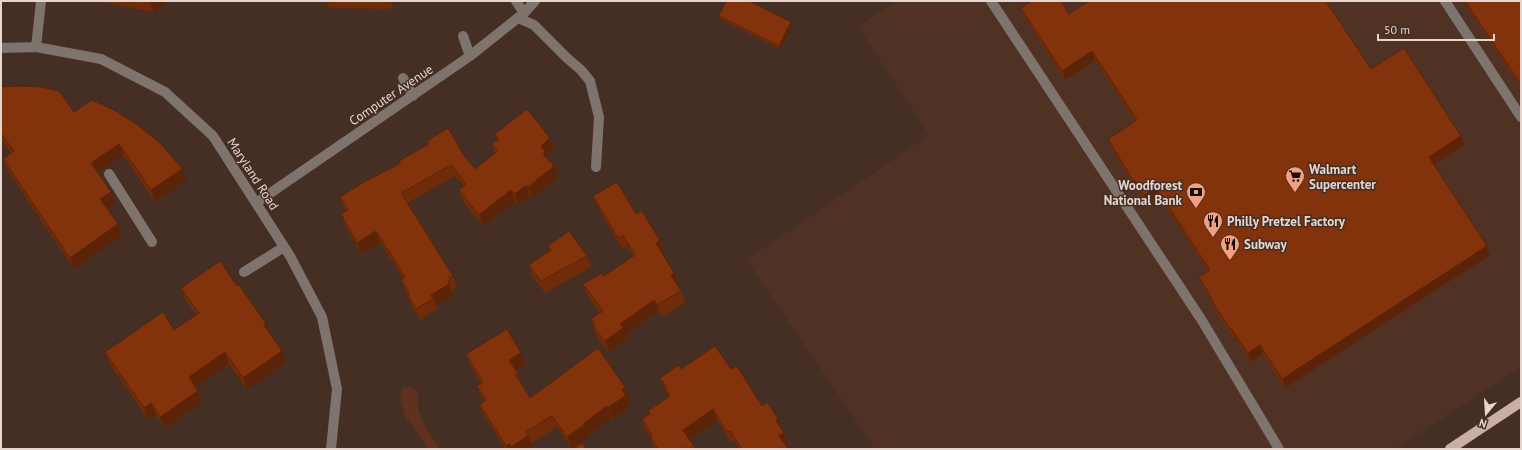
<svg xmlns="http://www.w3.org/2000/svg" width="1522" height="450" font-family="'PT Sans',sans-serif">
<rect width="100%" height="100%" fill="#452e24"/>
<path fill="#503225" d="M898,1H1521V367L1395,449H875L747,260L929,135L858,26Z"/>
<path fill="#60311e" d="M410,387L418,391V409L426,428L440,449H429L405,416L400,398L403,388Z"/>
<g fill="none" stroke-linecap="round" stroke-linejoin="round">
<path stroke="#7f736e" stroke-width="10" d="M516,1L524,13
M991,1L1201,319L1279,449
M1445,1L1521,117
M518,18L534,25L567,58L581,70L590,81L599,117L596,167
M463,36L470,56
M36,47L41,1
M1,48L36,47L101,59L165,92L213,136L290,256L322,317L337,389L331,449
M403,78L413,96
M109,174L152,242
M256,203L470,56L524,13L535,1
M244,272L284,247"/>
<path stroke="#c9b0a6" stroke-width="10" d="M1450,449L1521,402"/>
</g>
<path fill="#702c09" d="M99,1H165V4L154,12Z
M326,1H400V2H393V8H390V9L329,8Z
M1463,1H1521V88Z
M1021,8L1069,14L1371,69L1461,136L1465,145L1434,165L1490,255L1285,388L1263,354L1251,362L1235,337L1233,338L1213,307L1210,298L1202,286L1199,277L1208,271L1159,196L1148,204L1138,189H1137L1111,148L1108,139L1135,121L1095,60L1065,80L1024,17Z
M719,16L792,25L780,49L720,19Z
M1,87L74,112L187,180L155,202L123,155L97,172L111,192L115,203L107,208L118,224L122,235L74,269L7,170L3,159L11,153L1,139Z
M495,134L550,138L554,149L547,155L548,159L554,166L558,177L532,198L530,196L518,205L515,201L483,226L463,201L459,190L464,186L455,176L407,203L453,276L456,287L454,289V291L452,293L453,295L436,305L437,309L420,320L412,307L408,296L405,290L401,280L403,278L380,242L361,254L345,225L341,214L346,211L344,208L340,197L400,163L399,161L428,144L427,141L465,157L475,169L495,153L492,144L497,140Z
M593,196L636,214L660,241L664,252L662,253L678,284L677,285L681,291L685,303L661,317L658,311L626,334L627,339L609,352L597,337L591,319L600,313L587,295L583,284L604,276L633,256L627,246L622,249L598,208Z
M548,246L587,256L591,267L545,293L533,277L529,265L550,251Z
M237,286L266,324L269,333L286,362L247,389L229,364L195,387L198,391L202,402L165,428L155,414L148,419L109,363L105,352L174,330L196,315L185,299L181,288Z
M521,353L525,364L516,370L518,374L521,383L530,398L629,399L628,400L630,407L613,419L611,418L588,435V437L572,449L557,427L531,443L533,447L530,449H505L484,416L480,405L484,402L481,397L477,386L481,383L470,365L466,354Z
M681,369H731L782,429L788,443L785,445L788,449H739L734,441L731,443L717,420L689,439L696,449H655L650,437L645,430L642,419L649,414L648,411L668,397L660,378Z"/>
<path fill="#5b2408" d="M150,1H165V4L154,12Z
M391,1H393V8Z
M791,22L792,25L780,49L779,46Z
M1092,51L1095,60L1065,80L1062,71Z
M1461,136L1465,145L1432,166L1429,157Z
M550,138L554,149L547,155L549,163L547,164L541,146Z
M119,144L123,155L95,174L91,163Z
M554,166L558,177L532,198L528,187Z
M182,169L187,180L155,202L151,190Z
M1133,180H1134L1138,189H1137Z
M526,185L530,196L518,205L515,194Z
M1156,188L1159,196L1148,204L1144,195Z
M511,190L515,201L483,226L479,215Z
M111,192L115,203L105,210L100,199Z
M118,224L122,235L74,269L70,258Z
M376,231L380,242L361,254L357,243Z
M660,241L664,252L660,254L656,243Z
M1487,246L1490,255L1285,388L1282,379Z
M674,273L678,284L675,286L671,275Z
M449,284L453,295L436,305L431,295Z
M654,300L658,311L626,334L627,339L609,352L605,341L620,324Z
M266,324L270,335L264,325Z
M1260,345L1263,354L1251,362L1248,353Z
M282,351L286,362L247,389L243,378Z
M225,352L229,364L193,388L189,377Z
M521,353L525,364L514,371L509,360Z
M625,387L629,399L628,400L630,407L613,419L608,408L622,390Z
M198,391L202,402L165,428L160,417Z
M151,403L155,414L148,419L144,408Z
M607,406L611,418L588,435V437L572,449L567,437L583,424Z
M713,409L717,420L687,441L683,430Z
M778,419L782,430L776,420Z
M784,433L788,443L783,446L779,436Z
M528,436L533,447L530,449H512L511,447Z
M509,444L511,449H507L506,446Z"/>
<path fill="#82330b" stroke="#5b2408" d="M726,1H749L791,22L779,46L719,16Z
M1032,1H1061L1069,14L1089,1H1326L1371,69L1404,48L1461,136L1429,157L1487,246L1282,379L1260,345L1248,353L1231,328L1230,329L1210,298L1211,297L1199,277L1210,270L1156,188L1144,195L1134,180H1133L1108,139L1137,120L1092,51L1062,71L1021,8Z
M1465,1H1521V84Z
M20,86L41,87L59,91L74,112L92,100L114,110L136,124L161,144L182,169L151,190L119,144L91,163L111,192L100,199L118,224L70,258L3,159L14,151L1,133V87Z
M527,109L550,138L541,146L545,152L543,154L554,166L528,187L526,185L515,194L511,190L479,215L459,190L466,184L451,165L401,193L453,276L449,278L451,280L448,282L449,284L431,295L433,299L416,309L408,296L410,294L401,280L405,277L376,231L357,243L341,214L348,210L340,197L362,183L401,163L399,161L429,144L427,141L448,128L465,157L475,169L498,151L492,144L499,139L495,134Z
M617,182L636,214L642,211L660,241L656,243L674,273L671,275L681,291L657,305L654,300L620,324L623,328L605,341L593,326L595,324L591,319L603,311L583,284L602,273L604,276L635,255L623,235L618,238L593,196Z
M569,231L587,256L541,281L529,265L551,250L548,246Z
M220,261L237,286L239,285L266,324L264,325L282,351L243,378L225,352L189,377L198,391L160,417L151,403L144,408L105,352L163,312L174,330L199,313L181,288Z
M507,329L521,353L509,360L518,374L516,375L530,398L598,348L625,387L622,390L626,395L608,408L607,406L583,424L584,425L567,437L552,416L526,432L528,436L511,447L509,444L506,446L480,405L486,400L477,386L483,382L466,354Z
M715,346L731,369L737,366L762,406L767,402L778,419L776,420L784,433L779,436L788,449H742L730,431L727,432L713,409L683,430L695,448L658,449L650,436L652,435L642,419L650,414L648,411L670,396L665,389L667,387L660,378L679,365L681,369Z
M582,443L586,449H573Z"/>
<defs>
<g id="supermarket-pin" transform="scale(1)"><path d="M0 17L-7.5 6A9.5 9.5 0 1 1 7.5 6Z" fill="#f2a07f" stroke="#452e24"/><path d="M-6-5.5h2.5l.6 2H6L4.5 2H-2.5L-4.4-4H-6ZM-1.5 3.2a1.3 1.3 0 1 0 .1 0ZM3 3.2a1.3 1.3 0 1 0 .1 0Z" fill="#111"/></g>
<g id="bank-pin" transform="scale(1)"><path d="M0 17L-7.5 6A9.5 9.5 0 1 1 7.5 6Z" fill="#f2a07f" stroke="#452e24"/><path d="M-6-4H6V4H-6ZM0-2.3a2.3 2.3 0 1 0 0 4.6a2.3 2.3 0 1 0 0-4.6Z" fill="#111"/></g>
<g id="restaurant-pin" transform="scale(1)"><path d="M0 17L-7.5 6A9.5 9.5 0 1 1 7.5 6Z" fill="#f2a07f" stroke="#452e24"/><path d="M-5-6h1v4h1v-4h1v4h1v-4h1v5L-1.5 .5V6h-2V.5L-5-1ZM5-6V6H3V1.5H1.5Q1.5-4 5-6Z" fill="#111"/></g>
</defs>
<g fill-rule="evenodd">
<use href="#supermarket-pin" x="1295" y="176"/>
<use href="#bank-pin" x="1196" y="192"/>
<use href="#restaurant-pin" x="1213" y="221"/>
<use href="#restaurant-pin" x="1230" y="244"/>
</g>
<g text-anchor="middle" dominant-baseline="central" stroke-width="3" stroke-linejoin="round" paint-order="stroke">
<g font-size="13" fill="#e6d6d0" stroke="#452e24">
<text transform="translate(391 95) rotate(-34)">Computer Avenue</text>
<text transform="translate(253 174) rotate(57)">Maryland Road</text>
</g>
<g font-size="13" font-weight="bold" fill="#e6d6d0" stroke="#452e24" text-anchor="start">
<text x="1309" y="169">Walmart<tspan x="1309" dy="15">Supercenter</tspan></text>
<text x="1182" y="185" text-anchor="end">Woodforest<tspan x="1182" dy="15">National Bank</tspan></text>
<text x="1227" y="221">Philly Pretzel Factory</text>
<text x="1244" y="244">Subway</text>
</g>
</g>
<rect width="1522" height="450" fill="none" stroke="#e6d6d0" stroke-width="4"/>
<g transform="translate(1486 414) rotate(198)" stroke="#452e24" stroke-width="3" paint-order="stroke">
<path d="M0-3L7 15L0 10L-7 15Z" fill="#e6d6d0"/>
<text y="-6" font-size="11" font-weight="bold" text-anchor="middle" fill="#e6d6d0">N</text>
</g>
<path d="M1378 34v6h116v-6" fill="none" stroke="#e6d6d0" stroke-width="2"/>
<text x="1384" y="34" font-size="12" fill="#e6d6d0" stroke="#452e24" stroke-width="3" paint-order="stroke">50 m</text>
</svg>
